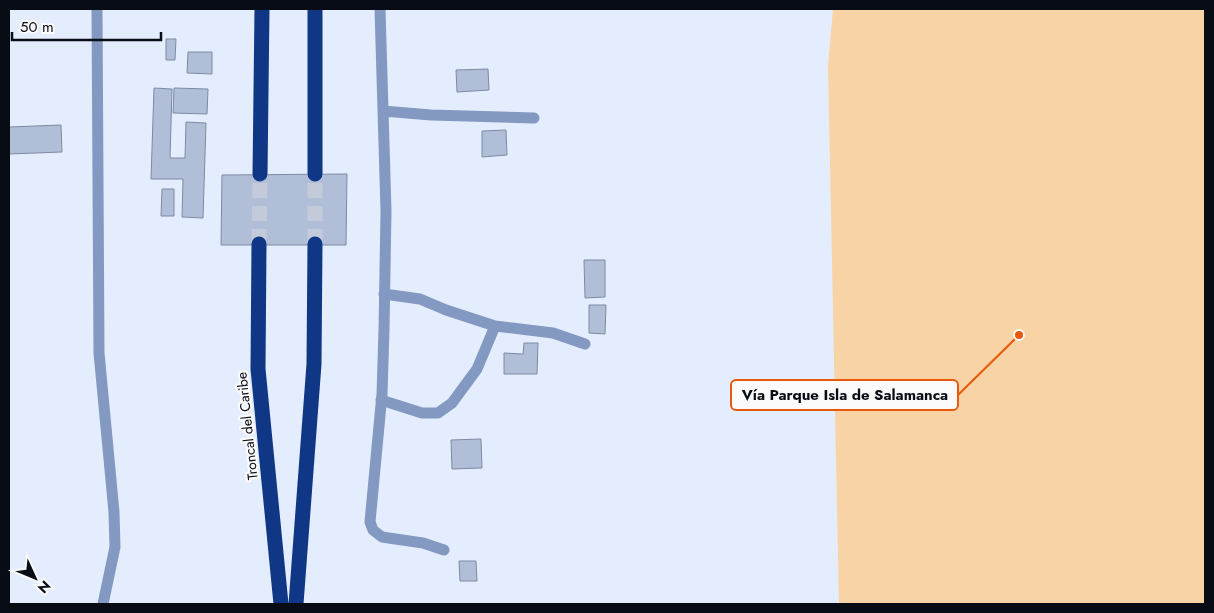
<svg xmlns="http://www.w3.org/2000/svg" width="1214" height="613" font-family="Jost,sans-serif">
<rect width="100%" height="100%" fill="#e4edfd"/>
<path fill="#f8d3a5" d="M833,9H1205V604H839L828,66Z"/>
<path fill="#b0bed8" stroke="#7d8aa2" d="M166,39H176L175,60H166Z
M188,52H212V74L187,73Z
M488,69L489,90L457,92L456,70Z
M154,88L172,89L170,158H185L186,122L206,123L203,218L182,217L183,179H151Z
M174,88L208,89L207,114L173,113Z
M61,125L62,152L9,154V127Z
M506,130L507,155L482,157V131Z
M347,174L346,245H221L222,175Z
M162,189H174V216H161Z
M584,260H605V297L585,298Z
M589,305H606L605,334L589,333Z
M524,343H538L537,374H504V353L523,354Z
M481,439L482,468L452,469L451,440Z
M459,561H476L477,581H460Z"/>
<g fill="none" stroke-linecap="round" stroke-linejoin="round">
<path stroke="#c3cbda" stroke-width="15" stroke-dasharray="15 8" stroke-linecap="butt" d="M259,244L260,174
M315,244V174"/>
<path stroke="#8499c1" stroke-width="11" d="M97,9L99,353L114,512L115,547L103,604
M380,9L386,211L384,330L382,394L370,522L373,530L382,537L423,543L444,550
M383,111L431,115L534,118
M384,294L420,299L446,310L495,326L553,333L585,344
M381,400L422,413H438L452,403L477,369L495,326"/>
<path stroke="#103686" stroke-width="15" d="M260,174L262,9
M315,174V9
M259,244L258,369L281,604
M296,604L314,364L315,244"/>
</g>
<g text-anchor="middle" dominant-baseline="central" stroke-width="4.5" stroke-linejoin="round" paint-order="stroke">
<g font-size="14" fill="#080d15" stroke="#fafafa">
<text transform="translate(247 426) rotate(-96)">Troncal del Caribe</text>
</g>
</g>
<path fill="none" stroke="#e8590c" stroke-width="2" d="M1019 335L958 395"/>
<circle fill="#e8590c" stroke="#fafafa" stroke-width="2" cx="1019" cy="335" r="5"/>
<rect fill="#fafafa" stroke="#e8590c" stroke-width="2" x="731" y="380" width="227" height="30" rx="5"/>
<g font-size="15" text-anchor="middle" font-weight="bold" fill="#080d15">
<text x="845" y="400">Vía Parque Isla de Salamanca</text>
</g>
<rect width="1214" height="613" fill="none" stroke="#080d15" stroke-width="20"/>
<g transform="translate(35 578) rotate(134)" stroke="#fafafa" stroke-width="4" paint-order="stroke">
<path d="M0-4L9 19L0 12L-9 19Z" fill="#080d15"/>
<text y="-8" font-size="14" font-weight="bold" text-anchor="middle" fill="#080d15">N</text>
</g>
<path d="M12 32v8h149v-8" fill="none" stroke="#080d15" stroke-width="2.5"/>
<text x="20" y="32" font-size="15" fill="#080d15" stroke="#fafafa" stroke-width="4" paint-order="stroke">50 m</text>
</svg>
